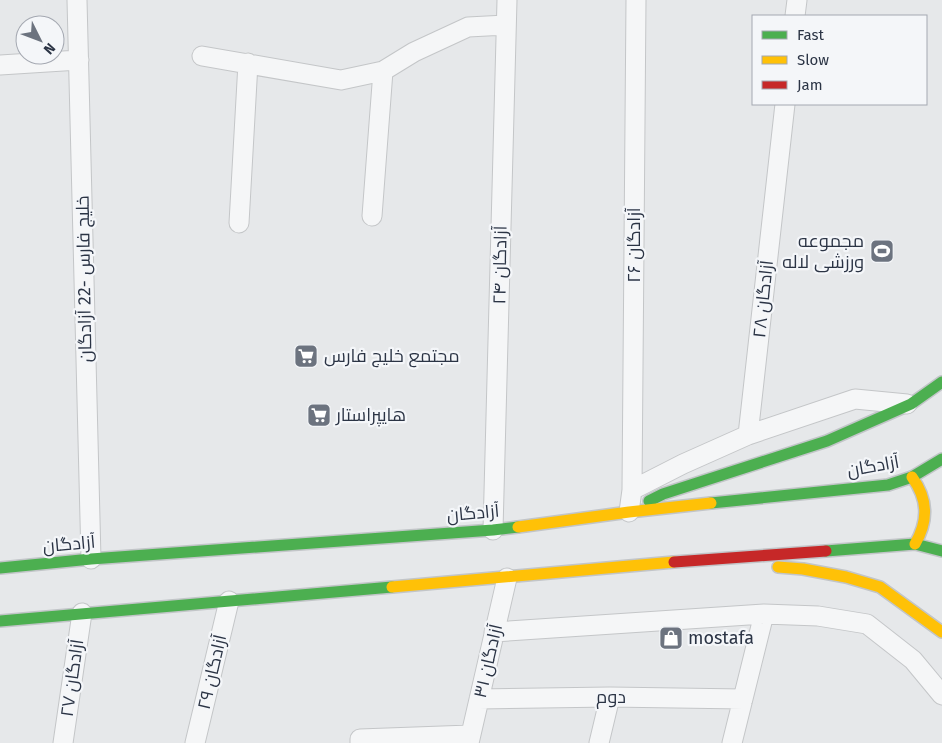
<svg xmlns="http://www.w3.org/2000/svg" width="942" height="743" font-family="'Fira Sans',Cairo,sans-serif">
<rect width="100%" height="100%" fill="#e6e8ea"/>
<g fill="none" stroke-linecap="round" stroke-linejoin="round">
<g stroke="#c4c6c8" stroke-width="21">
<path id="street" d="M77,0L91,559
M795,16L797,0
M202,56L341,80L383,71L414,52L468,27L506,25
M0,65L79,60
M372,216L383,71
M239,223L248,63
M748,435L785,104
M632,490L683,464L748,435L855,399L907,404
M629,512L632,490L636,0
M493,530L507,0
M494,632L764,614L818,616L867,624L913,660L942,695
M479,699L610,697L743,699
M63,743L82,613
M195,743L229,601
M360,743V739L470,735
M469,743L507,578
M599,743L610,697
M732,743L764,614"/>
</g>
<g stroke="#c2c5c8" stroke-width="14">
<path id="fast" d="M649,501L663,494L827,441L911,404L942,382
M711,503L888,485L912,477L942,459
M826,551L915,544L942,551
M0,568L91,559L493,530L518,527
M0,621L392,587"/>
</g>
<g stroke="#c2c5c8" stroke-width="14">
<path id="slow" d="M912,477C928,499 929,520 915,544
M518,527L629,512L711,503
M778,567L803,569L846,577L880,587L942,632
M392,587L674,562"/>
</g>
<g stroke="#c2c5c8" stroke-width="14">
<path id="jam" d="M674,562L826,551"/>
</g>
<use href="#street" stroke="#f5f6f7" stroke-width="19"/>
<use href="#fast" stroke="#4caf50" stroke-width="11"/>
<use href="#slow" stroke="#ffc107" stroke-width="11"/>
<use href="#jam" stroke="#c62828" stroke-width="11"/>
</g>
<defs>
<g id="stadium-square" transform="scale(1.25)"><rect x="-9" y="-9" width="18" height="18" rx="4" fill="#6c737f" stroke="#f4f6f9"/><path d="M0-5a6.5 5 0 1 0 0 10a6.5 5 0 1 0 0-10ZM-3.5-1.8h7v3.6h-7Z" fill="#fff"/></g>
<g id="supermarket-square" transform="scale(1.25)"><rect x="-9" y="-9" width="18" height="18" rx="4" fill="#6c737f" stroke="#f4f6f9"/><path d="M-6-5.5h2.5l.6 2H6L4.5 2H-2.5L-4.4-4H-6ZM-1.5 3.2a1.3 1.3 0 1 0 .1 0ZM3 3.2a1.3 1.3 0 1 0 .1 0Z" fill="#fff"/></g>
<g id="shop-square" transform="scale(1.25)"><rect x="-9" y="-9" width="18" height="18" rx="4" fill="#6c737f" stroke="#f4f6f9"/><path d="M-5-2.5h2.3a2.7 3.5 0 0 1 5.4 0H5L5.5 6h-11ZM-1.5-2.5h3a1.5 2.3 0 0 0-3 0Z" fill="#fff"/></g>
</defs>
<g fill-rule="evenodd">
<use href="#stadium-square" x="882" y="251"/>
<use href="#supermarket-square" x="306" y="356"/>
<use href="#supermarket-square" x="319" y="415"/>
<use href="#shop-square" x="671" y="638"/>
</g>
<g text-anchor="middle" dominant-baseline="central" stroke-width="4.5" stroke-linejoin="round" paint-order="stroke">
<g font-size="18" fill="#2b3445" stroke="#f4f6f9" text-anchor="start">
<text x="864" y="241" text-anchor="end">مجموعه<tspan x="864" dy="21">ورزشی لاله</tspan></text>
<text x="324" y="356">مجتمع خلیج فارس</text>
<text x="336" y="415">هایپراستار</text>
<text x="688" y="638">mostafa</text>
</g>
<g font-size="18" fill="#2b3445" stroke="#f4f6f9">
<text transform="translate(634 245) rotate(-90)">۲۶ آزادگان</text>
<text transform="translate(500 265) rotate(-89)">۲۴ آزادگان</text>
<text transform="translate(84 279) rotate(-91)">خلیج فارس -22 آزادگان</text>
<text transform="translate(763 299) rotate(-84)">۲۸ آزادگان</text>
<text transform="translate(873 466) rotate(-10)">آزادگان</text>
<text transform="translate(473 513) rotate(-5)">آزادگان</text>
<text transform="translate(69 544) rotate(-5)">آزادگان</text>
<text transform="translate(488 661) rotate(-77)">۳۱ آزادگان</text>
<text transform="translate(212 672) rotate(-77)">۲۹ آزادگان</text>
<text transform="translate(72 678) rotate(-82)">۲۷ آزادگان</text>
<text x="611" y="697">دوم</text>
</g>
</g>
<rect x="752" y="15" width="175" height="90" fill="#f4f6f9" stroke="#a4a8b1"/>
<rect x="762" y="31" width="25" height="8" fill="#4caf50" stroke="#a4a8b1"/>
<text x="797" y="40" font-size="15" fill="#2b3445">Fast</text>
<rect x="762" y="56" width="25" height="8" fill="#ffc107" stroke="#a4a8b1"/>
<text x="797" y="65" font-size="15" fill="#2b3445">Slow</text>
<rect x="762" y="81" width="25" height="8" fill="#c62828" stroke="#a4a8b1"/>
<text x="797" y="90" font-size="15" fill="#2b3445">Jam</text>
<g transform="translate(40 40) rotate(132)"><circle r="24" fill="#f4f6f9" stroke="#a4a8b1"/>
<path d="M0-4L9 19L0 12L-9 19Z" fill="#6c737f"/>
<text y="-8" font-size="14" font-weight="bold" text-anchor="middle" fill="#2b3445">N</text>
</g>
</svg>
